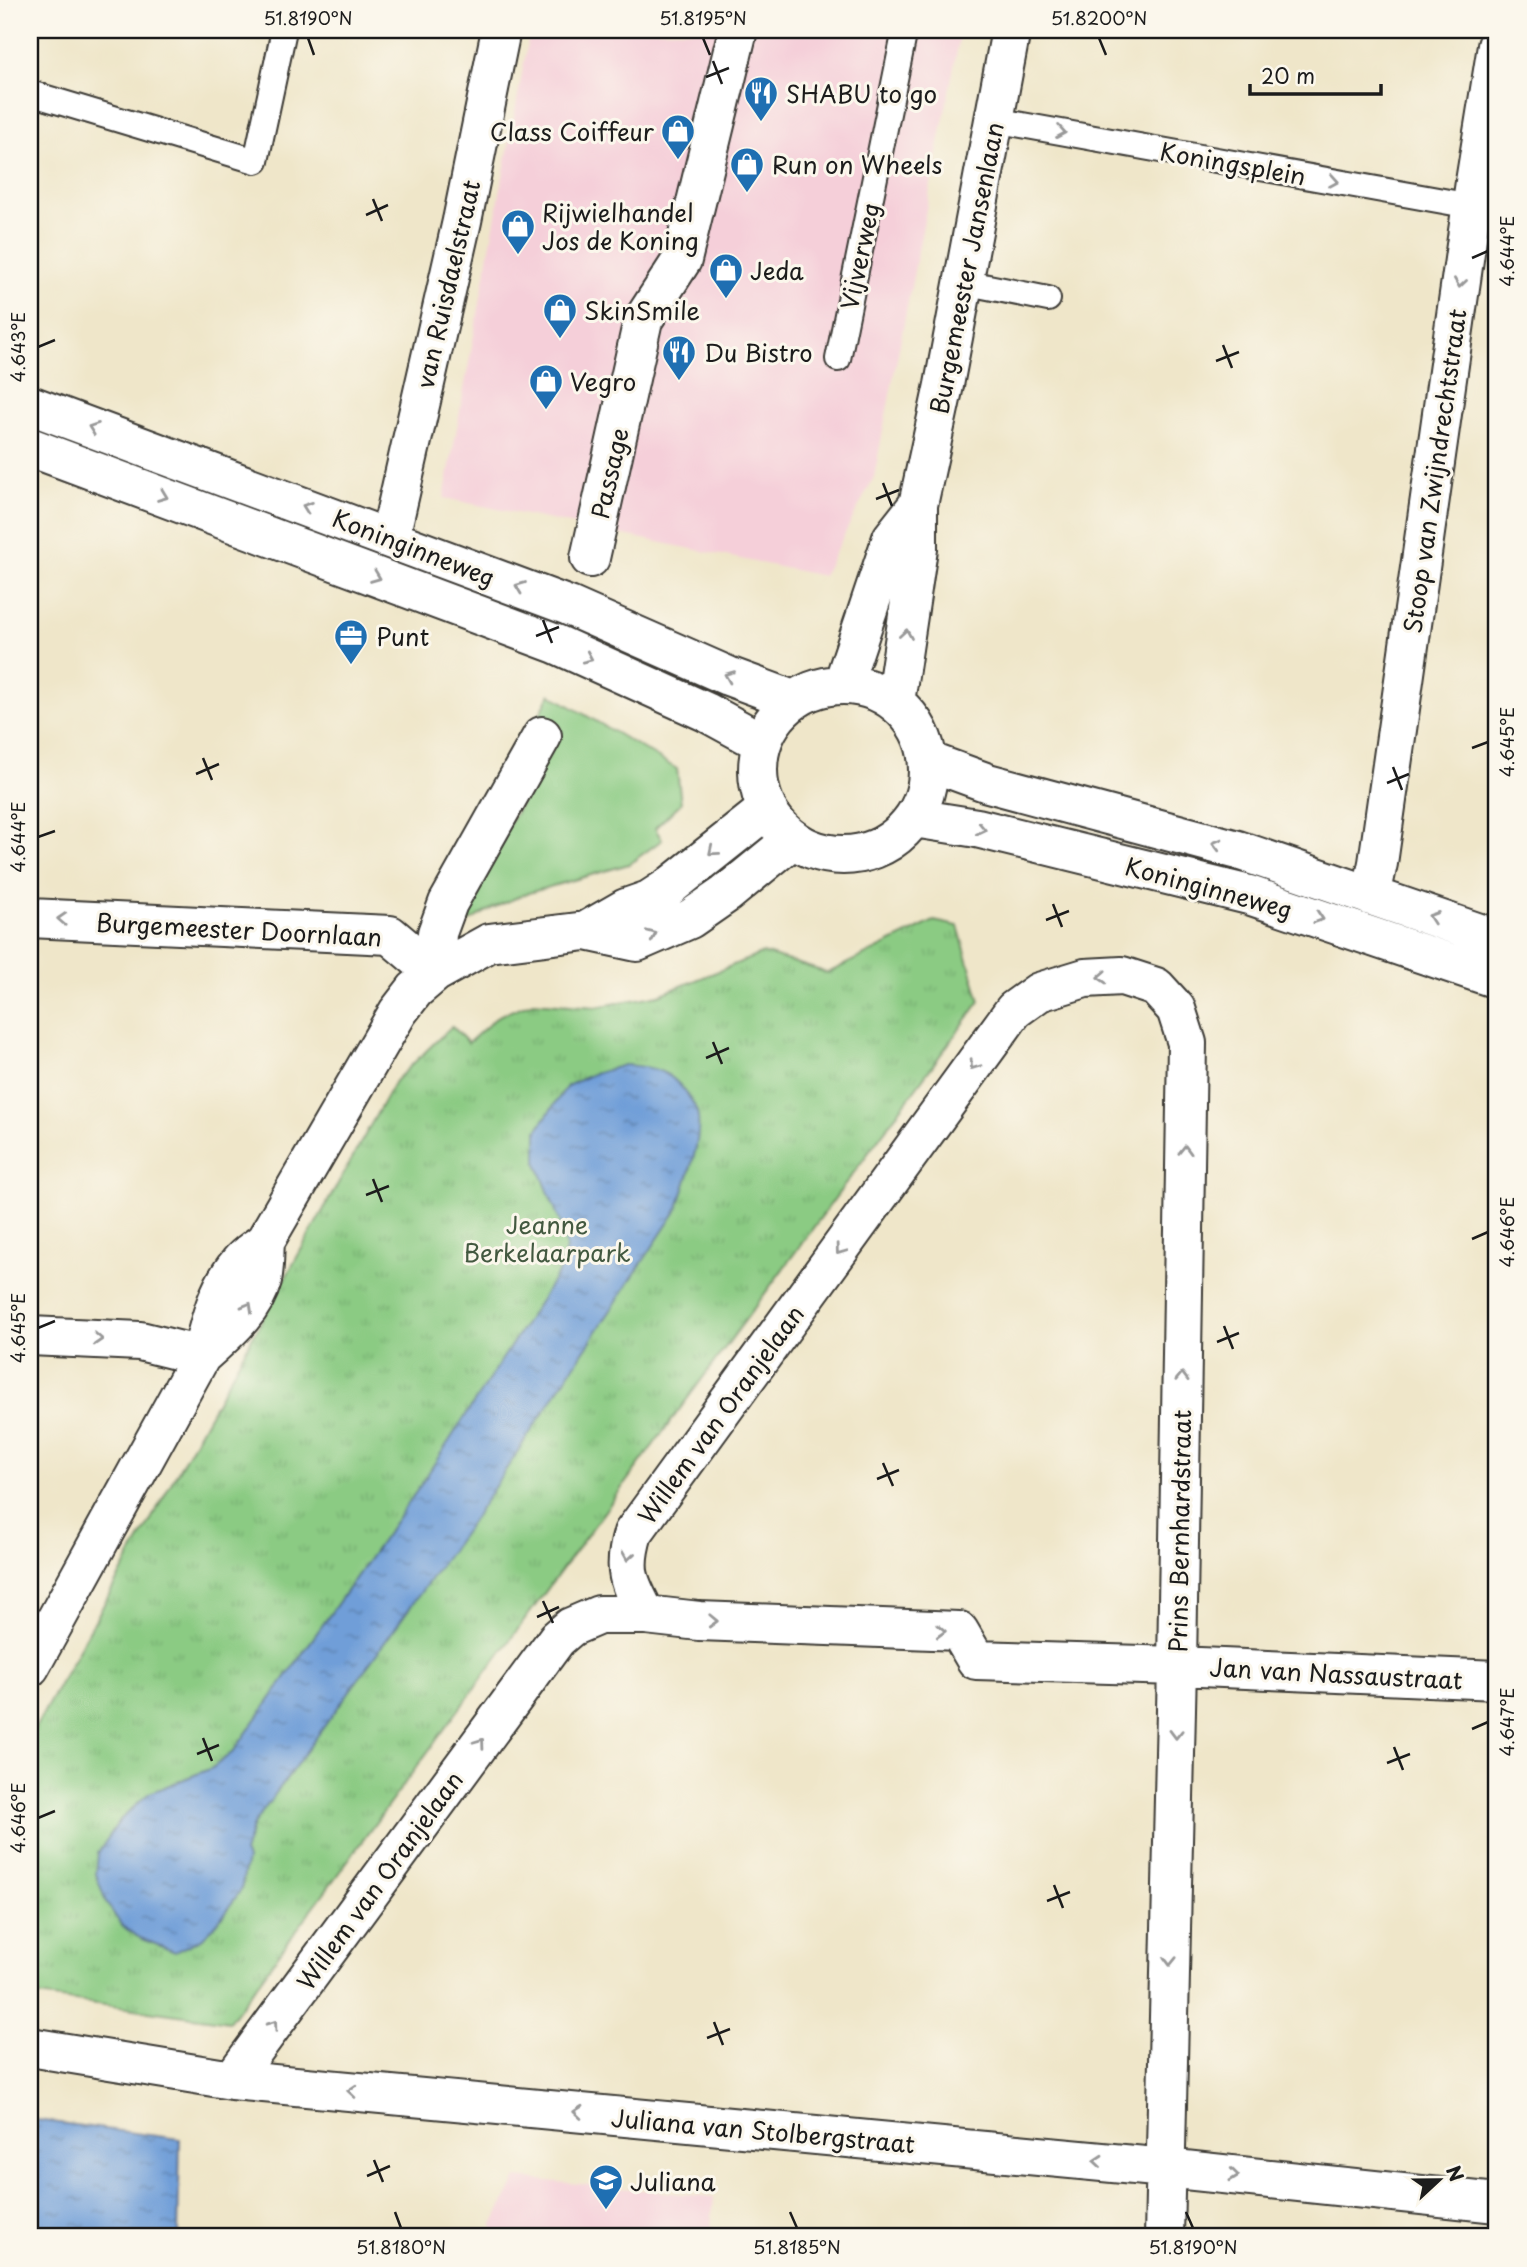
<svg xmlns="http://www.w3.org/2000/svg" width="1527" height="2267" font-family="'Playpen Sans',sans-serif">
<defs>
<pattern id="park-tufts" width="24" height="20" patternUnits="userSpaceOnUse" patternTransform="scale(1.75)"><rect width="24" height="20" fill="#8bcb83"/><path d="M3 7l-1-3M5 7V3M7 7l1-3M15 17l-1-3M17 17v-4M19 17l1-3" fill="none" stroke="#77ae71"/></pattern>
<pattern id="water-ripples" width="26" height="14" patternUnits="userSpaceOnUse" patternTransform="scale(1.75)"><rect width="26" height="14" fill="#709ed8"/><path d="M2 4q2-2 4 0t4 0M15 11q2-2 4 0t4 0" fill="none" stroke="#5b80ae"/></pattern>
</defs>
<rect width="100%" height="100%" fill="#fbf7ec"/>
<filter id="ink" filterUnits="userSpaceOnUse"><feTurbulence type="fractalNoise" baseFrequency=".0143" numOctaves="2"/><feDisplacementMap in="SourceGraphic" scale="14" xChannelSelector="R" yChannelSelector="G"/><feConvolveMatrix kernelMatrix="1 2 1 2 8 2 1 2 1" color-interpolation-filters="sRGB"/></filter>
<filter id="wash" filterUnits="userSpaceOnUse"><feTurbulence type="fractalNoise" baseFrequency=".00686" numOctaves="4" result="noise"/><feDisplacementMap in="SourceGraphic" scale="28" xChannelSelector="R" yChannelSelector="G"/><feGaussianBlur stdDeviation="1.57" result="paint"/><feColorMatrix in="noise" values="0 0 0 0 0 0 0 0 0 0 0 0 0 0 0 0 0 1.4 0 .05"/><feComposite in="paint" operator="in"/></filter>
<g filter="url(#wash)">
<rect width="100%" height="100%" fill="#efe6c9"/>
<path fill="#f5cfd9" d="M530,30H961L874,477L823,576L444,498Z
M517,2178L714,2197L710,2237H493V2224Z"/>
<path fill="#8bcb83" stroke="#547450" stroke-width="2" d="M550,694L677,769L681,803L655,828L662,840L629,864L525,894L493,908L463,925L456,922L455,918L562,732L538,718Z"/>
<path fill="url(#park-tufts)" stroke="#547450" stroke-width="2" d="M934,921L958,926L980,1001L229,2022L30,1995V1737L395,1081L452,1026L468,1043L498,1016L533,1002L596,1007L659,995L763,953L828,973Z"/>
<path fill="url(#water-ripples)" stroke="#465d7a" stroke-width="2" d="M624,1065C638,1066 653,1067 666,1074C678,1080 697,1104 698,1117C701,1146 686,1180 678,1208L468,1527L253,1825L244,1853L247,1859L241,1890L218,1922L203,1938L175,1952L140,1938L122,1926L106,1902L96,1874L98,1853L120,1820L149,1793L212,1768L233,1752L416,1492L558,1273L566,1249L565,1234L537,1163V1130L567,1086L590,1075Z
M30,2119L180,2139L178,2237H30Z"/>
</g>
<g filter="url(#ink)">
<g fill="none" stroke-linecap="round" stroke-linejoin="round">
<g stroke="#3c3a36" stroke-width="28">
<path id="lane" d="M30,93L256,161L284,30
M994,120L1471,206
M963,282L1048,299
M838,359L905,30"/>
</g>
<g stroke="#3c3a36" stroke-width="42">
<path id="street" d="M390,537L462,221L501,30
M590,558L643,320L682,260L738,30
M1371,896L1378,863L1475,182L1497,46
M30,918L390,935L435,973
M586,931L626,908L649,900L669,887L767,809
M435,973L437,933L448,903L542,736
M30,1336L140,1341L201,1356
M201,1356C225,1334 253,1313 262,1280C265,1268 264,1253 265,1241
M646,1615C628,1581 622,1570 633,1533L1014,1010L1039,992L1085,978L1122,976L1156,987L1176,1009L1187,1043L1177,1666L1164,2237
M30,1667L201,1356C209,1325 217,1288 239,1263C246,1254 257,1248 265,1241L398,1012L415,990L435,973L489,943L586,931L637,942L690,919L726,894L793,839
M30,2047L232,2080L1166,2168L1497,2203
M232,2080L557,1639L571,1627L599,1615H646L699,1621L959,1631L976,1660L1177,1666L1497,1680"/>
</g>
<g stroke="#3c3a36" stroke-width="42">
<path id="secondary" d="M30,405L569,606L728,676L793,700
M30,447L556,644L706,712L761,742
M843,684L892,538L918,505
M758 770a85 85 0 1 1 170 0a85 85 0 1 1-170 0Z
M895,702L918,549V505L944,385L1011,30
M928,761L988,783L1238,850L1497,939
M914,818L977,828L1249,895L1497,979"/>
</g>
<use href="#lane" stroke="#fff" stroke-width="24"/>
<use href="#street" stroke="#fff" stroke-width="38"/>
<use href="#secondary" stroke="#fff" stroke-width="38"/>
</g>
<defs><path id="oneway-chevron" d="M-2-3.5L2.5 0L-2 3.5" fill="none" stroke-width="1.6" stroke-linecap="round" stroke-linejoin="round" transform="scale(1.75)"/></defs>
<g stroke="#999">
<use href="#oneway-chevron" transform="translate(1061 132) rotate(10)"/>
<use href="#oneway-chevron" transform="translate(1334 181) rotate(10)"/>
<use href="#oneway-chevron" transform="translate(1460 283) rotate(98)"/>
<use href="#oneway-chevron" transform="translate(93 428) rotate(-160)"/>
<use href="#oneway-chevron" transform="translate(163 496) rotate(21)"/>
<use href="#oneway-chevron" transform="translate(307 507) rotate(-160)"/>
<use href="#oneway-chevron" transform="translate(376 577) rotate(21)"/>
<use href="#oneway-chevron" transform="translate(520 587) rotate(-159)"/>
<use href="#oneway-chevron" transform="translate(906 634) rotate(-81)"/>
<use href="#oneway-chevron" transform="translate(588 658) rotate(24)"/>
<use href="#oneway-chevron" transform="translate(729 676) rotate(-158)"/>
<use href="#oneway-chevron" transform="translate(981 829) rotate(12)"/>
<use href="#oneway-chevron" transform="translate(1217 844) rotate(-165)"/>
<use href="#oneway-chevron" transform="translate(713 851) rotate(140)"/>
<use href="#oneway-chevron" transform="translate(1433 917) rotate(-161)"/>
<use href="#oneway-chevron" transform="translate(1319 918) rotate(18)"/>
<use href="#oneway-chevron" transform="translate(62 919) rotate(-177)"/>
<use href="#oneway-chevron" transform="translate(652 935) rotate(-23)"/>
<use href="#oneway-chevron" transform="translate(1102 977) rotate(177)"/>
<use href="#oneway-chevron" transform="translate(974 1065) rotate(126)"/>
<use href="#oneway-chevron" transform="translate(1185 1150) rotate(-89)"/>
<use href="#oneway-chevron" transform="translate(840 1250) rotate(126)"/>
<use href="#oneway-chevron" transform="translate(248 1307) rotate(-61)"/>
<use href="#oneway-chevron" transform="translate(98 1339) rotate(3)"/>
<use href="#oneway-chevron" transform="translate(1182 1377) rotate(-89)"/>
<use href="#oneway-chevron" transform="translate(628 1556) rotate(99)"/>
<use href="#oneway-chevron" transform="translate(713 1621) rotate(2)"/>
<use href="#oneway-chevron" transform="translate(941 1631) rotate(2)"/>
<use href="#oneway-chevron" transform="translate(1176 1734) rotate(91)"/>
<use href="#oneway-chevron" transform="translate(480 1743) rotate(-54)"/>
<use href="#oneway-chevron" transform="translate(1170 1961) rotate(91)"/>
<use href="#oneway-chevron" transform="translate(273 2025) rotate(-54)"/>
<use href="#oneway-chevron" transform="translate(352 2091) rotate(-175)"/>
<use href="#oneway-chevron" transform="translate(578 2112) rotate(-175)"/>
<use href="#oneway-chevron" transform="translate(1098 2161) rotate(-175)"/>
<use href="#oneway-chevron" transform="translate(1234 2175) rotate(6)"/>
</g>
</g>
<path fill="none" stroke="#1c1c1c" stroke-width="2.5" d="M308,38L314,55M703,38L710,55M1099,38L1106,55M713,61L722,84M706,77L729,68M373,199L382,221M366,215L388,205M1472,258L1488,251M1223,345L1232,368M38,347L55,340M1216,361L1239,352M883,483L892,506M876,499L899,490M543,620L552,643M536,636L559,627M1472,748L1488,742M203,758L212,780M1393,767L1402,790M196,774L219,764M1387,783L1409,774M38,837L55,831M1053,904L1062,927M1046,920L1069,911M713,1042L722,1064M706,1058L729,1048M373,1179L382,1202M366,1195L389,1186M1472,1239L1488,1232M1224,1326L1233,1349M38,1328L55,1321M1217,1342L1239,1333M883,1463L893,1486M877,1479L899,1470M543,1601L553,1623M537,1617L559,1607M1472,1729L1488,1722M203,1738L212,1761M1394,1747L1403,1770M197,1754L219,1745M1387,1763L1410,1754M38,1818L55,1811M1054,1885L1063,1908M1047,1901L1070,1892M714,2022L723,2045M707,2038L730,2029M374,2160L383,2182M367,2176L390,2166M395,2212L401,2228M790,2212L797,2228M1186,2212L1193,2228"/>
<defs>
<g id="restaurant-pin" transform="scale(1.75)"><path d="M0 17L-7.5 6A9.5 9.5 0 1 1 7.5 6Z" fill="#1f6fb2" stroke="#fbf7ec"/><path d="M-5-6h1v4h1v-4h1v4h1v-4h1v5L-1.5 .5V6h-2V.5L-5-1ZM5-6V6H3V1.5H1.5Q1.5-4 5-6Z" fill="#fff"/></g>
<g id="shop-pin" transform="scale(1.75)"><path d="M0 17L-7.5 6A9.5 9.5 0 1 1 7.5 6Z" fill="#1f6fb2" stroke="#fbf7ec"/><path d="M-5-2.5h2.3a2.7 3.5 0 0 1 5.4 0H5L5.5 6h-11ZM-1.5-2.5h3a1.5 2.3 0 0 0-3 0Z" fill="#fff"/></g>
<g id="office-pin" transform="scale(1.75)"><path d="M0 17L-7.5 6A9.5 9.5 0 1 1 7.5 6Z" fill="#1f6fb2" stroke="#fbf7ec"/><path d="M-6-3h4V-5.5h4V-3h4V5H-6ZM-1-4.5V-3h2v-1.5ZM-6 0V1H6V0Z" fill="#fff"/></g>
<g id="school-pin" transform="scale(1.75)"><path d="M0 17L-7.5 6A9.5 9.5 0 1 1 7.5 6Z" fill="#1f6fb2" stroke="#fbf7ec"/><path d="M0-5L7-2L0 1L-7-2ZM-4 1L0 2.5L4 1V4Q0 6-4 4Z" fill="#fff"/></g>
</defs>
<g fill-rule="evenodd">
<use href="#restaurant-pin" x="761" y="93"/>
<use href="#shop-pin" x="678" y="131"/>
<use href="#shop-pin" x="747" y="164"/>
<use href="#shop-pin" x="518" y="226"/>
<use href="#shop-pin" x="726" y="270"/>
<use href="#shop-pin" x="560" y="310"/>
<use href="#restaurant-pin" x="679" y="352"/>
<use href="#shop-pin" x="546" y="381"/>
<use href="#office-pin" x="351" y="636"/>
<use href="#school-pin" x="606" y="2181"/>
</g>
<g text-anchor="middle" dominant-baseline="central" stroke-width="6" stroke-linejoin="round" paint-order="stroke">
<g font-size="24" fill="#1c1c1c" stroke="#fbf7ec" text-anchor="start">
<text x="786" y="93">SHABU to go</text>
<text x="654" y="131" text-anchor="end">Class Coiffeur</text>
<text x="772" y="164">Run on Wheels</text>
<text x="542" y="212">Rijwielhandel<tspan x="542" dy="28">Jos de Koning</tspan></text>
<text x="750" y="270">Jeda</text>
<text x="584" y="310">SkinSmile</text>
<text x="704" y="352">Du Bistro</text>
<text x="570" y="381">Vegro</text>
<text x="376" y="636">Punt</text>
<text x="630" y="2181">Juliana</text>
</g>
<g font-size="24" fill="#1c1c1c" stroke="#fbf7ec">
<text transform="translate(1233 163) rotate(10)">Koningsplein</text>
<text transform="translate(859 256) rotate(-78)">Vijverweg</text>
<text transform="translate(966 268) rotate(-79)">Burgemeester Jansenlaan</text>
<text transform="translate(447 284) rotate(-77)">van Ruisdaelstraat</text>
<text transform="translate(1434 471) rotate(-82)">Stoop van Zwijndrechtstraat</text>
<text transform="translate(609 473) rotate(-77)">Passage</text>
<text transform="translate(414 547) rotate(21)">Koninginneweg</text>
<text transform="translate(1209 887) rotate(15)">Koninginneweg</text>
<text transform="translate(239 929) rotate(3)">Burgemeester Doornlaan</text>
<text transform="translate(720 1414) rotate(-54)">Willem van Oranjelaan</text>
<text transform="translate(1179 1531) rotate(-89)">Prins Bernhardstraat</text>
<text transform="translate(1336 1673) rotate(3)">Jan van Nassaustraat</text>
<text transform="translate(379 1880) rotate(-54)">Willem van Oranjelaan</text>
<text transform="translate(763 2130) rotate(5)">Juliana van Stolbergstraat</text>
</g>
<g font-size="24" fill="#435940" stroke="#fbf7ec">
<text x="547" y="1224">Jeanne<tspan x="547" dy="28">Berkelaarpark</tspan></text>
</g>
</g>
<rect width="1527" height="2267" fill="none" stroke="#fbf7ec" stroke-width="77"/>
<g transform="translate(1439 2180) rotate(68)" stroke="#fbf7ec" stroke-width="5" paint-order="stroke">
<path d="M0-5L12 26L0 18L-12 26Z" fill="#1c1c1c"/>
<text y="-10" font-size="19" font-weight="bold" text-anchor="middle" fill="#1c1c1c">N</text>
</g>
<path d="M1250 84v10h131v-10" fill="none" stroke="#1c1c1c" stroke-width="3.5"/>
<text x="1261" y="84" font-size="21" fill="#1c1c1c" stroke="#fbf7ec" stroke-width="5" paint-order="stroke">20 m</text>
<rect x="38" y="38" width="1450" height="2190" fill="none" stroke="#1c1c1c" stroke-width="2.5"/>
<g font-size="18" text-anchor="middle" fill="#1c1c1c">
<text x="308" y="25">51.8190°N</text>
<text x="703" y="25">51.8195°N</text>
<text x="1099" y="25">51.8200°N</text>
<text transform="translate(1508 251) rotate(-90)" y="6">4.644°E</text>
<text transform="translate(19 347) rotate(-90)" y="6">4.643°E</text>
<text transform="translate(1508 742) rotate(-90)" y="6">4.645°E</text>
<text transform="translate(19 837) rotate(-90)" y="6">4.644°E</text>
<text transform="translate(1508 1232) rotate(-90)" y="6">4.646°E</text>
<text transform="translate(19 1328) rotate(-90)" y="6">4.645°E</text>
<text transform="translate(1508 1722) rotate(-90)" y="6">4.647°E</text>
<text transform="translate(19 1818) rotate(-90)" y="6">4.646°E</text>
<text x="401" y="2254">51.8180°N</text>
<text x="797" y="2254">51.8185°N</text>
<text x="1193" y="2254">51.8190°N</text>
</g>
</svg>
